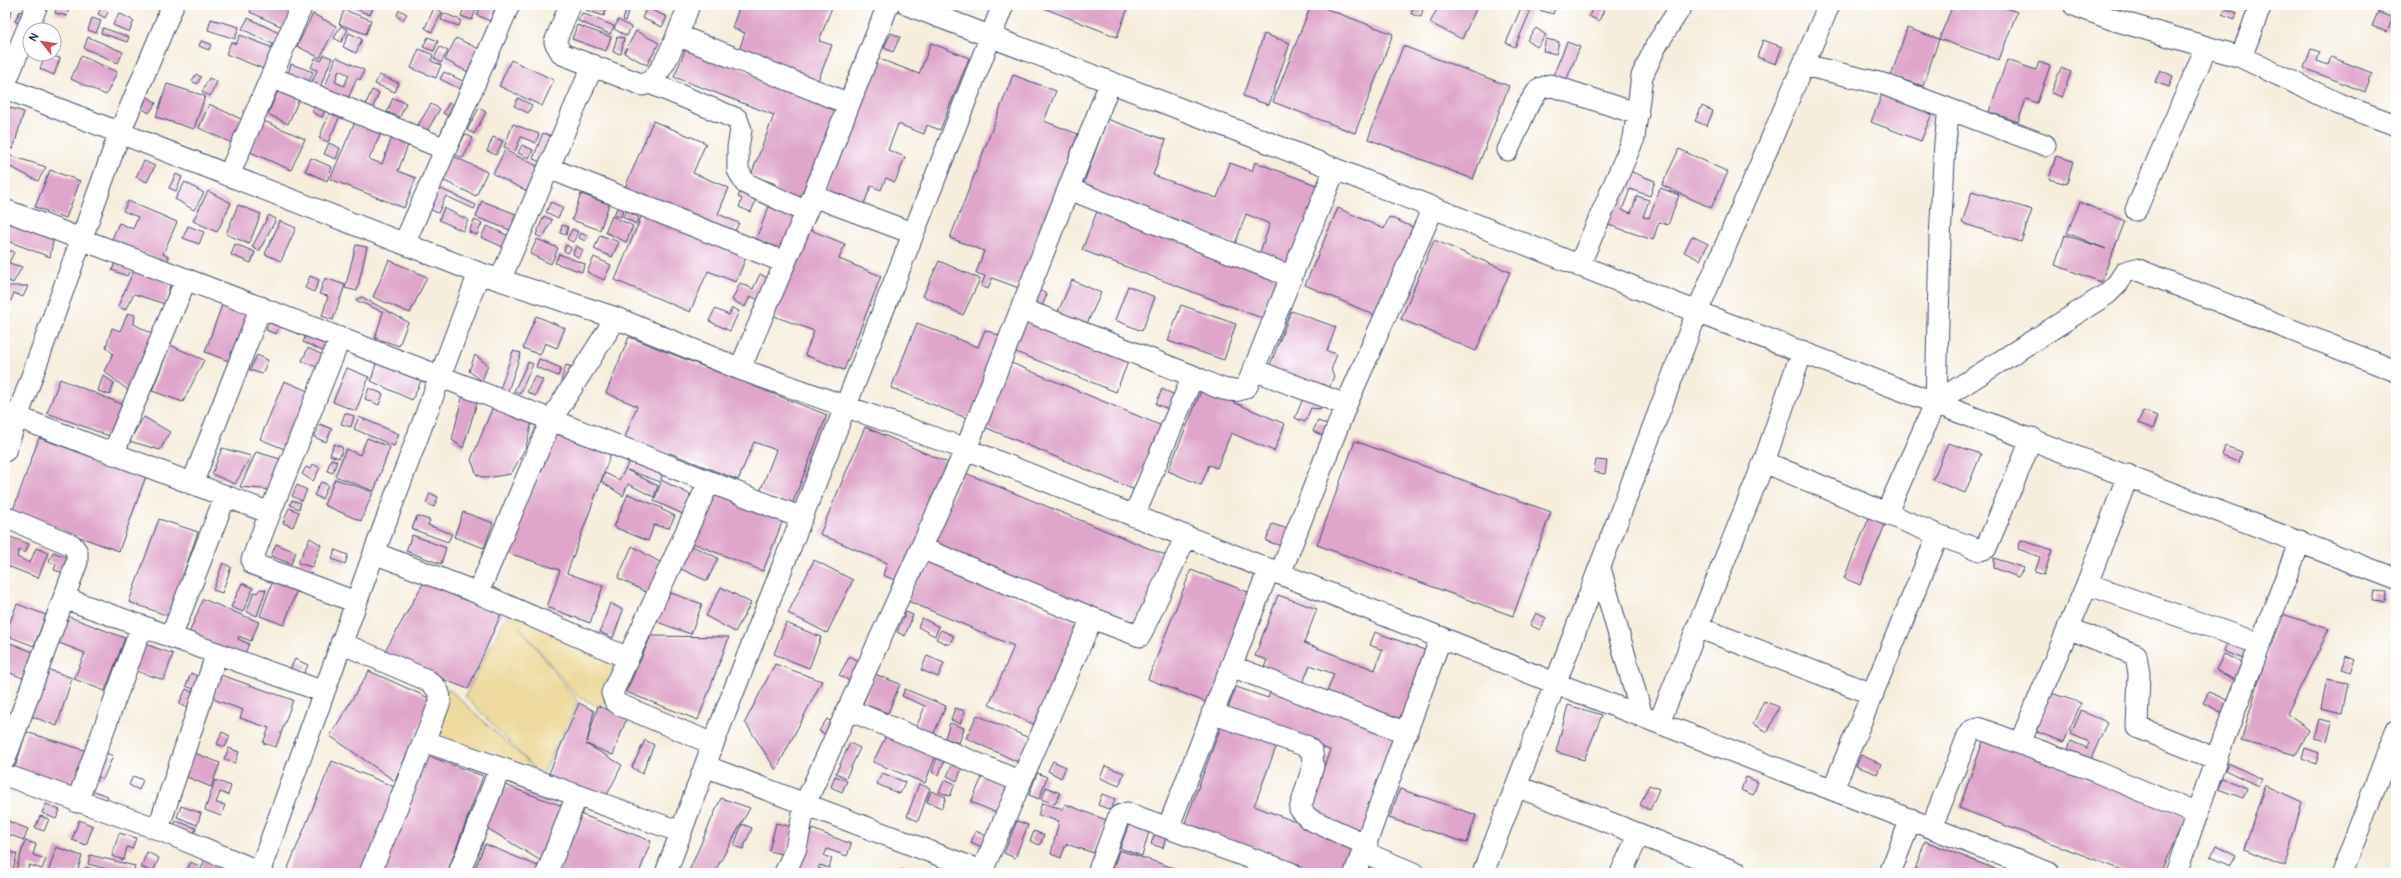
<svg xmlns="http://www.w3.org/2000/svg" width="2401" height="878" font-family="Pangolin,sans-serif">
<rect width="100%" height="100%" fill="#fff"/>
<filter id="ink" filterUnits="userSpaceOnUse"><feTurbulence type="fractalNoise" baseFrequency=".025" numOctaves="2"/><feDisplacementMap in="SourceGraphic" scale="8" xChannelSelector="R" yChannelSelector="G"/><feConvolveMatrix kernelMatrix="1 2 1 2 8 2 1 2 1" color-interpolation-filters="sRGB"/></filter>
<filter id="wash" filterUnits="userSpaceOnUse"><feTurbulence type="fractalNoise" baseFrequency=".012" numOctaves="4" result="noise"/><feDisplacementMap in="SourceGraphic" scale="16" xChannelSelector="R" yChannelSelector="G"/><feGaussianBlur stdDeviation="0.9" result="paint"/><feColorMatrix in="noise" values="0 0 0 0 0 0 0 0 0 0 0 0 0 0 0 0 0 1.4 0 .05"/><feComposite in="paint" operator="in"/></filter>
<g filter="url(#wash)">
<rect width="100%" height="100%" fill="#f6eddc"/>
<path fill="#eeda9e" stroke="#84847e" d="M508,613L624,656L606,701L598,706L577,696L519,626L578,702L542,776L429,738L448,688L534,768L465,696Z"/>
<g id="blocks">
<path fill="#dfa5ca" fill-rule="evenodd" d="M57,5H70L67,16L55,13Z
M253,5H298L287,29L250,12Z
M347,5H374L370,15Z
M435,5H447L445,9Z
M465,5H478L472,20L461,16Z
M481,5L496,6L490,21L477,15Z
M588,5L606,7L604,16L586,10Z
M740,5L832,7L819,41L832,45L817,83L738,53L745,33L732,28Z
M1036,5H1129L1117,37Z
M1311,5H1316L1393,34L1355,133L1273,102Z
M1414,5H1424L1421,17L1411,14Z
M1439,5H1478L1462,39L1430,23Z
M1522,5H1556L1553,14Z
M1594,5H1606L1599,21L1589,16Z
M1953,5H1997L2017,12L1999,60L1939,39Z
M2327,5H2339L2337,9Z
M101,8L108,12L105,18L98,14Z
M434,8L442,12L432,32L425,28Z
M627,8L630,9L625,21L623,20Z
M647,8L667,17L662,27L642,18Z
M1521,8L1530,12L1515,47L1506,43Z
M5,9L12,11L5,30Z
M2226,9L2237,13L2235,19L2222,14Z
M344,10L371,20L366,34L339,24Z
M399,10L407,14L403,20L397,16Z
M20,11L28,15L23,26L15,21Z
M2378,12L2393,18L2387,32L2372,26Z
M119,13L134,21L129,32L113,25Z
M443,13L461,20L459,26L441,20Z
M582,13L614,26L610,34L578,21Z
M313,14L336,26L320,58L297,46Z
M92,18L101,21L96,33L88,30Z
M248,18L281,34L275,45L242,29Z
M211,19L239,27L235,39L208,30Z
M618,20L631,27L627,36L614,29Z
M577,25L611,37L606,51L572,39Z
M341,26L348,30L341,42L334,38Z
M103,28L129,37L127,42L101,33Z
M1536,28L1546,35L1537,47L1527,40Z
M1907,28L1939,39L1923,86L1891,76Z
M636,31L659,43L647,65L624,53Z
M349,33L362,39L356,53L343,47Z
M891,33L900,37L893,52L884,48Z
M1264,34L1290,43L1269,105L1243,96Z
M240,35L278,50L269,71L226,54L231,42L236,44Z
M88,37L123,52L118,63L84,48Z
M428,37L438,41L434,51L423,47Z
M617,37L624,38L621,54L613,52Z
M456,38L479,49L468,72L445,60Z
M1546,39L1559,42L1556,54L1543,51Z
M1763,40L1782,47L1776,64L1757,57Z
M201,41L211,44L209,50L199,46Z
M1567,42L1580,47L1565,83L1552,78Z
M931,43L969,58L940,130L927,125L924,134L898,124L888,150L905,157L895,182L886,178L881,190L871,186L863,206L825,191L877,58L919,74Z
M1403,46L1509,86L1473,179L1368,139Z
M440,47L448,51L441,63L434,58Z
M686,48L844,108L807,204L776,192V184L751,175L774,115L674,77Z
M419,49L433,55L431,61L441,65L436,78L411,68Z
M2311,49L2320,52L2317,61L2328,65L2331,57L2372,73L2365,92L2304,68Z
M45,54L60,58L54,75L40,69Z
M324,55L332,58L320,87L311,84L317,70L311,68L315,58L321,61Z
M81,56L117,72L106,95L71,79Z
M336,57L364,70L360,80L357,78L347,101L324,90ZM339,70L349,75L344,86L335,82Z
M511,60L554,80L542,106L499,86Z
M2007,60L2036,70L2039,62L2050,66L2037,103L2026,99L2018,122L1989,112Z
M291,64L313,72L308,84L287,77Z
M2061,68L2071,72L2062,97L2051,93Z
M2160,70L2173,76L2169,87L2155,82Z
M444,72L465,82L462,90L440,79Z
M196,74L201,77L197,84L192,81Z
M379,75L399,83L395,92L375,84Z
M1013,75L1056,91L1044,121L1078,134L1019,288L992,278L988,289L981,286L985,276L976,273L984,251L950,238Z
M209,78L217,82L210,96L202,92Z
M167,84L205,96L194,129L156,117Z
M279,88L300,97L288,124L268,114Z
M1884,89L1934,108L1921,141L1871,122Z
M372,90L379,93L372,109L365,106Z
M148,97L156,103L149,113L141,108Z
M393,98L406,103L400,117L387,112Z
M518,98L532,105L528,113L514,106Z
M449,103L459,109L453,119L443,113Z
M209,104L247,122L236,145L199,128Z
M316,104L326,108L322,117L312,112Z
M431,104L440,109L427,131L418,125Z
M5,106L24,112L13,149L5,146Z
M1702,106L1713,111L1707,126L1695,121Z
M479,108L486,112L474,134L467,130Z
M331,110L341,114L328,142L319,138Z
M356,119L382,131L369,159L382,164L393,134L410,140L398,171L416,178L404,208L330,179Z
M1107,119L1166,140L1153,175L1217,198L1230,163L1252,171L1255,162L1324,188L1293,273L1257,260L1270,224L1246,214L1235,244L1082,188Z
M264,121L305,139L291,170L250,152Z
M653,121L706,143L693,173L729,188L718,214L739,223L733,235L624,190Z
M513,124L539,134L536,143L521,137L515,151L504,147Z
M543,133L554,137L544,163L533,159Z
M465,134L473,138L463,158L455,154Z
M493,137L503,141L496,155L487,151Z
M329,143L340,148L336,159L324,154Z
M522,145L533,150L529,158L518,153Z
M1679,149L1728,172L1711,208L1662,185Z
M505,150L543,169L531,193L493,174Z
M5,154L46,167L38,181L5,164Z
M449,154L487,172L476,196L438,178Z
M2056,156L2073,161L2067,184L2049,179Z
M311,158L332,167L327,181L305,171Z
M144,161L155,166L147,182L136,177Z
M1624,169L1655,181L1650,196L1630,189L1622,210L1631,213L1637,196L1649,200L1643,217L1649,218L1660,188L1679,195L1668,225L1659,222L1653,240L1603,223Z
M50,170L80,181L66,218L35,207Z
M176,174L182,177L176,191L169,188Z
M185,182L204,193L194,210L175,199Z
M439,188L476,205L474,209L446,196L438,213L429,209Z
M742,188L758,195L751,212L739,207L742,199L738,197Z
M208,191L231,203L217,232L193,221Z
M1972,191L2032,210L2021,242L1962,223Z
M581,194L609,204L600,230L572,220Z
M772,199L801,211L783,256L754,244Z
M128,201L177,222L163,254L169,257L167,262L111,241L119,223L133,229L138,217L123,211Z
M482,201L516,214L510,230L476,217Z
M551,202L563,208L558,218L546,212Z
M2080,202L2125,221L2101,282L2055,265L2065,235L2106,249L2067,233Z
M619,203L625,205L621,217L614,215Z
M238,205L261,214L249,244L226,234Z
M444,208L468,220L463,231L439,220Z
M1338,208L1384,229L1389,217L1417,229L1379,317L1305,285Z
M1098,209L1283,279L1267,320L1082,250Z
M644,210L749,250L736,282L708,271L690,312L615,280Z
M627,211L639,218L636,224L623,217Z
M269,215L276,219L259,251L252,247Z
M544,216L552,220L543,238L536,235Z
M612,216L633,226L626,242L605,232Z
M5,218L54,236L50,257L5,240Z
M474,220L482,223L477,235L469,232Z
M280,221L296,228L281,261L265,254Z
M562,225L568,227L566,235L560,233Z
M188,226L204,232L199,244L183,238Z
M487,226L511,237L505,248L481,237Z
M572,229L578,232L573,242L567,239Z
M808,229L845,244L839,259L881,276L844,370L805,355L814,331L774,316Z
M581,233L587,236L585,241L579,238Z
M600,235L619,242L612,257L594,249Z
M1692,236L1708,244L1700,260L1684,252Z
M537,239L558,248L551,264L530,254Z
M1434,240L1510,272L1476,351L1401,319Z
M235,244L255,252L251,263L231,255Z
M356,245L367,247L357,291L345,288Z
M566,245L571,248L568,253L564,251Z
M576,246L583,250L579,258L573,254Z
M6,249L14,252L9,263L22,267L13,283L5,279Z
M559,254L585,264L582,272L555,263Z
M594,257L611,265L604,280L587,272Z
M117,258L132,265L127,276L112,270Z
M389,260L427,277L410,313L373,297Z
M939,261L980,279L963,315L923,296Z
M134,270L171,282L165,304L134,294L125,310L118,306Z
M760,274L773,281L763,302L750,296L745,307L732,300L740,283L753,289Z
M310,276L319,280L314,292L305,288Z
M325,278L345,285L333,320L322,316L328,296L319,294Z
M1072,280L1101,293L1085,328L1057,314Z
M6,286H28L23,297L14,293L10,303L5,301Z
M1128,286L1155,297L1142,331L1115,320Z
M1036,289L1047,294L1042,306L1030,301Z
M362,297L408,322L399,346L375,338L383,312L355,300Z
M223,302L257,314L234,363L205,352Z
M1181,305L1236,324L1224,360L1168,341Z
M732,308L739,311L730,331L709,321L715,309L729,315Z
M1291,311L1336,327L1327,351L1337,354L1331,370L1334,376L1328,391L1269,368Z
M128,313L135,315L134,324L154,335L130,392L104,371L113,354L106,347L112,328L120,331Z
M1026,315L1130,357L1116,392L1011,350Z
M536,316L565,328L557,348L545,343L540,355L523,348Z
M271,320L280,324L276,334L266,330Z
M917,323L978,347L985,330L1001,336L969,419L891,388Z
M308,331L331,342L327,353L303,342Z
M629,337L827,415L792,505L760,492L776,450L754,442L738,480L670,453L666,456L624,440L637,406L606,393Z
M170,345L204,360L183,402L152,391Z
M308,348L327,357L322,369L302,361Z
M513,351L521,353L508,391L500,389Z
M257,355L268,360L262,374L250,370Z
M475,355L488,365L482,381L469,371Z
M539,359L561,368L558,376L536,367Z
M377,360L422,379L412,400L371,381Z
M528,362L533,364L520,394L514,391Z
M1009,362L1162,426L1135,490L982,426Z
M566,365L578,369L573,385L561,381Z
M347,368L369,377L356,411L333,402Z
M103,375L114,383L110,395L98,391Z
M535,376L543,380L535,396L527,392Z
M60,379L129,407L115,438L47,413Z
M284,381L313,393L287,450L260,439Z
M369,388L383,394L379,405L365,399Z
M1162,389L1175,395L1168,409L1156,404Z
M1202,389L1285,424L1274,451L1231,433L1217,468L1209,465L1201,485L1168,471Z
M464,390L479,396L463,448L452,440Z
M1305,394L1323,402L1320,409L1311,408L1305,422L1295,418Z
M494,404L532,421L526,447L511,474L486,478L477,475L471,460Z
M2143,411L2158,416L2153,429L2138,423Z
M345,413L354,416L351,427L341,424Z
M144,417L170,432L160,450L129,441Z
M359,417L399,434L394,446L354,429Z
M1318,421L1328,425L1323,436L1313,431Z
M320,424L332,429L326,442L314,437Z
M865,427L953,465L899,592L891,588L894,580L883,575L887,563L820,534Z
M557,434L612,450L601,481L605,473L619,480L634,454L664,468L661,480L691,495L685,515L654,501L661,482L627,470L658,486L654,497L628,484L623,496L601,481L567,573L603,586L590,623L547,607L560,570L505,552Z
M39,438L146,476L119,551L12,513Z
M367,438L390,447L374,491L335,476L346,449L360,455Z
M1355,441L1551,512L1513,616L1317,545Z
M1948,443L1981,454L1965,493L1933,480Z
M334,444L343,448L339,458L330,455Z
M2225,446L2242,452L2239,462L2222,456Z
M222,448L251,456L235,484L212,474Z
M256,452L284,460L273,490L240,487Z
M331,459L337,461L333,473L327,471Z
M1596,460L1607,461L1605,474L1594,472Z
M313,464L320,468L313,481L302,474L306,467L311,469Z
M963,472L1170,557L1140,628L933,545Z
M335,479L373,492L361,521L324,505Z
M321,482L328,485L322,499L314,495Z
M297,485L307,490L302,501L292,496Z
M713,486L785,515L763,571L690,542Z
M430,493L438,497L434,507L426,503Z
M628,494L662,508L661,509L675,516L669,528L654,525L648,541L614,527Z
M292,500L301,503L299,509L290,505Z
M289,508L299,512L293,527L283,523Z
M463,512L493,523L484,548L454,537Z
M417,516L430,520L428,525L452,534L448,542L412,529Z
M1870,516L1887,520L1860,585L1844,578Z
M159,519L198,532L169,616L129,602Z
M1272,524L1288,529L1282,546L1266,541Z
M5,535L29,544L25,553L19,550L17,557L30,563L36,548L48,553L38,578L5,565Z
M412,535L446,548L441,564L406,551Z
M310,538L321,545L312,567L298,563Z
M2021,540L2052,550L2044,575L2035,572L2040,557L2018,549Z
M276,544L296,552L291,564L271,556Z
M690,545L718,558L707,581L679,568Z
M632,546L663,564L650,594L618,578Z
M335,550L348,555L345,564L332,559Z
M53,552L69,558L64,573L54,570L56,564L49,562Z
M1994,558L2024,568L2018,577L1994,568Z
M926,559L1081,625L1038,726L989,705L1014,646L908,601Z
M814,560L853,580L827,633L788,613Z
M223,563L231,567L222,593L213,590Z
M1191,570L1253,594L1210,704L1148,679Z
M274,578L298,587L284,625L260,616Z
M425,580L502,612L468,689L383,655Z
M242,583L253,588L243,612L231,607Z
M721,587L751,603L735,632L706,616Z
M260,589L266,590L257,616L247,612L254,592L257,593Z
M2374,591L2386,592L2385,602L2372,601Z
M668,592L702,604L691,634L657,622Z
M1278,595L1317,609L1304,643L1375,670L1382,650L1370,645L1375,632L1433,653L1407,724L1326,695L1334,674L1310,665L1303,683L1264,668L1267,660L1255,656Z
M203,599L259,622L251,641L239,636L238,639L249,644L243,658L188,636Z
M610,603L623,610L613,638L600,632Z
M17,604L46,615L34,646L5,635Z
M906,612L913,615L905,636L897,632Z
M1536,613L1546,618L1540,630L1530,625Z
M2279,613L2329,629L2287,714L2309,730L2296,755L2241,741Z
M67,616L125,638L105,691L74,679L85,653L57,642Z
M922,618L939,627L935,636L918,627Z
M786,623L821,637L809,668L774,654Z
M941,630L954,636L949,645L936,639Z
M651,636L729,637L698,720L626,692Z
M5,641L33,652L23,678L5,671Z
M2228,641L2252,651L2248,661L2224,651Z
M142,643L173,654L164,680L133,670Z
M2224,654L2247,666L2239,682L2216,670Z
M850,656L864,664L855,684L839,675Z
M927,656L944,663L938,677L921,670Z
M2347,656L2356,660L2351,672L2342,669Z
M295,659L308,665L301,680L288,674Z
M775,664L822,681L776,770L745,722Z
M44,668L72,678L57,726L28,715Z
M369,671L431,699L395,781L330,736Z
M191,673L199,677L194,689L186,686Z
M875,674L900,684L888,713L863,704Z
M221,675L293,700L276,747L263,743L269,728L240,718L243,710L213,699Z
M2327,679L2348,683L2342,714L2321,709Z
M1236,687L1268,698L1271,689L1403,734L1368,836L1307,815L1330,750L1226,714Z
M186,689L194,693L188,708L179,704Z
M905,689L946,706L933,735L916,728L925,706L902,696Z
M2209,692L2231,702L2225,714L2203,703Z
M2051,693L2081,703L2064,742L2037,732Z
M1764,701L1779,707L1768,732L1753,724Z
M579,703L594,711L587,742L598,706L627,717L613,755L586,744L622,765L605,799L547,778Z
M1568,705L1602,715L1584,760L1556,752Z
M955,708L965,711L960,724L951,720Z
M2081,711L2107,722L2091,759L2068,750L2071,741L2087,748L2089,742L2071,734Z
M977,715L1029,738L1018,762L966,738Z
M827,719L837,725L830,737L819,731Z
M2319,719L2332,722L2327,741L2314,738Z
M1223,721L1278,742L1254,806L1361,847L1351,873H1302L1183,828Z
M950,723L964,728L959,743L945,738Z
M26,732L87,751L70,790L14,771Z
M222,732L230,736L225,747L217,744Z
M887,734L937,753L925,783L873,762Z
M1984,739L2186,816L2160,873H2130L1959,808Z
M645,740L654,745L642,774L632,767Z
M850,743L860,748L846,778L836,773Z
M229,748L239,752L235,763L224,759Z
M2305,748L2319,753L2316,764L2302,759Z
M104,752L113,756L103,779L94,775Z
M192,752L220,763L211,787L182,775Z
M423,754L483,776L447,873H379Z
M1861,755L1881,764L1877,774L1856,766Z
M937,758L944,761L939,775L932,772Z
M332,761L397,788L363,873H286Z
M1053,761L1066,767L1061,778L1048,771Z
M2228,763L2262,779L2258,786L2225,770Z
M953,764L962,768L957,781L947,776Z
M1105,766L1124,773L1119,786L1100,778Z
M985,771L1011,783L997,813L971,802Z
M882,773L905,782L900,794L877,784Z
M1037,773L1047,777L1039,799L1029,795Z
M133,776L143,780L139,790L129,785Z
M835,776L847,781L842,792L831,787Z
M1746,777L1758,782L1753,795L1741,790Z
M2222,778L2247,788L2243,798L2218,789Z
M945,779L955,784L950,796L939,792Z
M215,780L231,786L228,795L220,792L216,803L225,805L221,816L205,810Z
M502,784L565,807L543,862L485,827Z
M919,784L930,788L918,821L907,816Z
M1649,785L1659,789L1650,810L1640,805Z
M2265,785L2302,802L2285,866L2244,849Z
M1046,787L1060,793L1055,804L1041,799Z
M88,789L108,796L104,807L83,800Z
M1400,789L1476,815L1467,843L1389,818Z
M931,791L946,797L942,808L927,802Z
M1102,794L1115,799L1111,810L1098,805Z
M721,798L750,808L714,873H688Z
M1042,803L1063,809L1065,804L1106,820L1094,853L1066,844L1061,858L1051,854L1059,821L1038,815Z
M46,804L60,810L56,819L42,813Z
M181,806L201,813L197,825L177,817Z
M580,814L651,841L639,873H558Z
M40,816L49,819L44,831L35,828Z
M79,820L93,826L86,845L72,840Z
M8,821L28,829L24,840L5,833Z
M176,821L196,828L192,839L172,832Z
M1017,821L1028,825L1015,858L1004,853Z
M1130,821L1150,828L1142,856L1120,848Z
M776,823L793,827L786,855L769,851Z
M742,824L752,828L743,849L734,846Z
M812,829L851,844L847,856L827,849L824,856L832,858L829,868L820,865L818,868L832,873H802L796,871Z
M976,831L988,837L984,848L971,842Z
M1034,831L1044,835L1040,845L1030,841Z
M119,833L136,838L132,849L127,847L124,860L112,856Z
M1155,833L1166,837L1163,848L1151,844Z
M25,841L36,844L33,855L46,859L42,869L29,865L27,873H15Z
M1925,841L2005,873H1914Z
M485,844L545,869L544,873H473Z
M2216,846L2236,856L2231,865L2211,856Z
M56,847L82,856L77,873H48Z
M1119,850L1174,868L1172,873H1112Z
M8,851L17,854L12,873H5Z
M147,852L159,858L153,872L141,867Z
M90,855L135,866L133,873H122L88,864Z
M205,860L231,871L230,873H199Z
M1695,860L1720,873H1690Z
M191,862L199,866L195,873H185Z
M86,867L103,873H84Z
M901,869L911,873H899Z
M2231,870L2236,873H2224Z"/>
</g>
</g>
<g filter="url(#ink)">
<use href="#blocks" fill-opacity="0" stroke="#3c4c71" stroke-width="1"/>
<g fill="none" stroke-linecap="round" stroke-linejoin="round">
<g stroke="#3c4c71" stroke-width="23">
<path id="minor" d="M570,5L555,42L562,54L643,85C664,79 681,25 689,5
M908,5L1267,142L1697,312L2396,579
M2074,5L2111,19L2241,57L2339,104L2396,125
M677,35L849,104
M2241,57L2261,5
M1804,65L1883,84L1949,109L1945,142L1940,239L1936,402L1886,514
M271,77L445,149
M650,83L737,119L741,130L738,148V170L745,183L806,212
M5,84L37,5
M5,88L479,273L616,318L740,369L966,449L1555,683L2049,873
M1949,109L2045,145
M1508,150L1527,107L1539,89L1550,85L1638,114
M549,168L784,262
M229,175L302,5
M1069,189L1292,277
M813,196L912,233
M5,210L439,376L802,518
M2136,210L2206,48
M404,244L509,5
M1579,266L1634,138L1642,76L1657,44L1682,5
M500,280L593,65
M1022,309L1193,376
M740,369L813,196L888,5
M1254,370L1346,405
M1936,402L2107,294L2118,283L2125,272L2136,269L2396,371
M17,417L270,513L340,338
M5,451L120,132L173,5
M113,454L186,279
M1764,462L1938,535
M709,482L612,693L615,701L620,705L713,744
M192,484L261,307
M270,513L252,560L253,564L356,602
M1134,516L1193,376C1209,383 1232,398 1247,386L1335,169
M5,517L72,545L77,552V562L5,759
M921,548L1092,618L982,871
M374,553L478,593L628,658
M1600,568L1642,716
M1280,574L1346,405L1433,208
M2087,584L2260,644
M478,593L551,420L616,318
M64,598L324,692
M1092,618L1140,636L1186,536
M1697,627L1873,694
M2068,628L2136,655L2139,674L2137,727L2216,759
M171,637L225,497
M341,643L427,680C436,687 440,690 440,702L370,873
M1231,666L1407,733
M847,709L1019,781
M1212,713L1306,746L1312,752L1313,766L1300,809L1309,819L1367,845
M1659,723L1764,462L1802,351
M424,741L681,832
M2020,743L2087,584L2128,475
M705,766L986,873
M5,775L158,829L262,873
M1516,786L1738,873
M1833,789L1938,535L1980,550L1986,548L2032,438
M77,802L142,626
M1932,826L1968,736L1971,731L1978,728L2097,772L2197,814
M1168,828L1269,569
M158,829L217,653
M1363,852L1413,873
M259,873L374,553L479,273
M459,873L500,768
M547,873L577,795
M666,873L713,744L1003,5
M785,873L796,848L805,804L966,449L1110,83
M1098,873L1119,816L1127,813L1291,873
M1355,873L1441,637
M1483,873L1697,312L1829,5
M1621,873L1639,834
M1890,873L1911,819
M2176,873L2219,751L2300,541
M2342,873L2396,731"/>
</g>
<use href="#minor" stroke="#fff" stroke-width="21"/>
</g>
</g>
<rect width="2401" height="878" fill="none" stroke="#fff" stroke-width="20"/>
<g transform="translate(42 42) rotate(300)"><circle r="19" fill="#ffffff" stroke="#a4acbf"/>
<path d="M0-3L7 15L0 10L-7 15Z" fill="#d1495b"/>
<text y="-6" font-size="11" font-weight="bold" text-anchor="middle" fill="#1b2f5e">N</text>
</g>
</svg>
